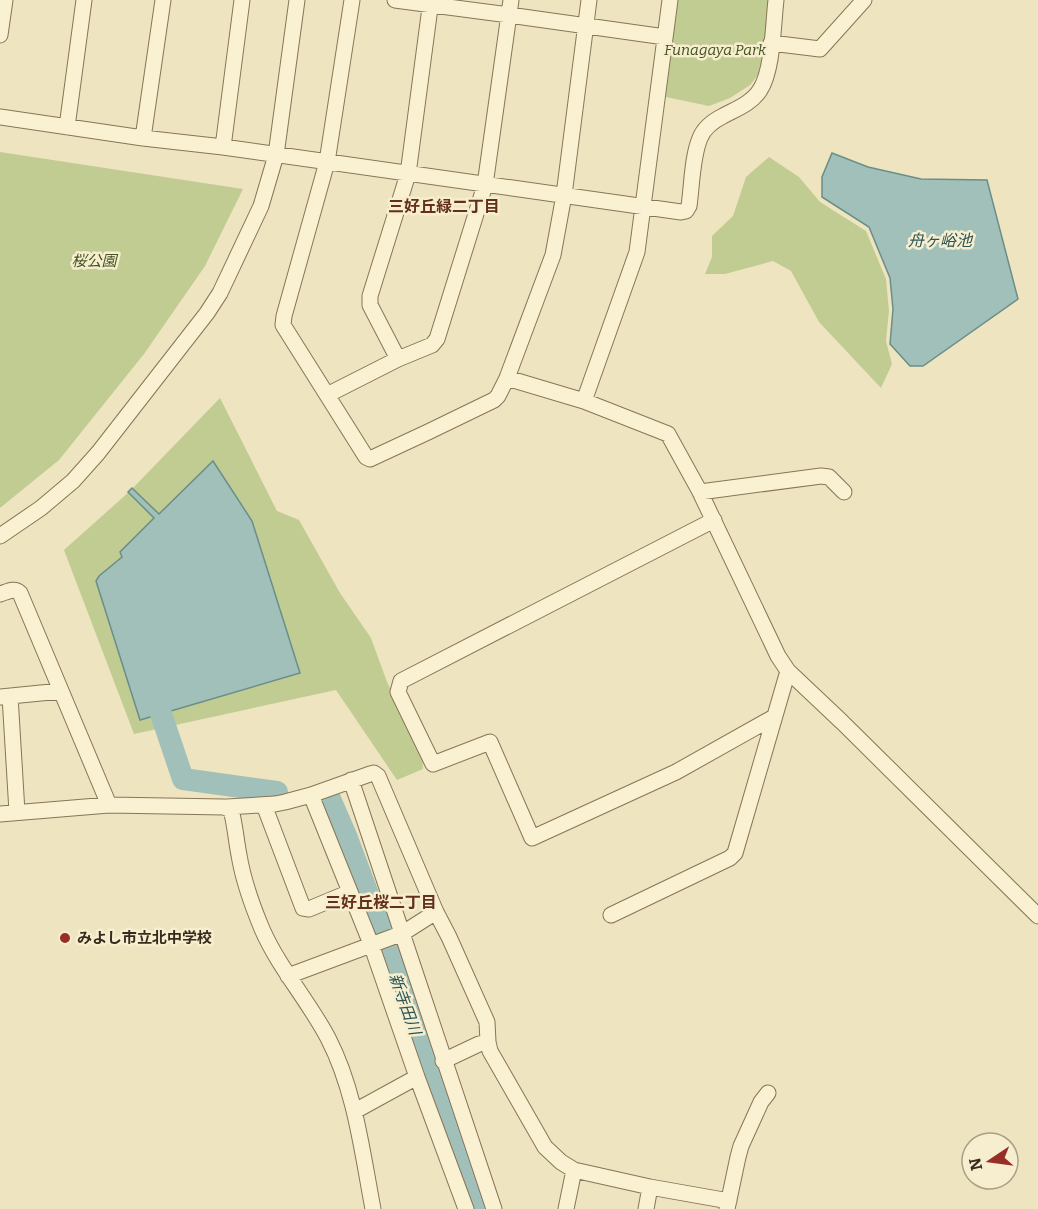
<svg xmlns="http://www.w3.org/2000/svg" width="1038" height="1209" font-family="Bitter,'Noto Sans JP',serif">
<rect width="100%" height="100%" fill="#eee4bf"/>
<path fill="#c1cc93" d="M673,0H770L762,70L750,85L730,98L709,106L661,96Z
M0,152L243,189L205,266L144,354L59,460L0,508Z
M769,157L799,177L820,202L866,231L886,279L889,311L886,341L892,364L881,388L819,322L791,271L773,261L725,274H705L712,257V236L733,216L746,177Z
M220,398L277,511L299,520L340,593L371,638L387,682L422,750L423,769L397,780L336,690L134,734L64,550L130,491Z"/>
<path fill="#a2c0ba" stroke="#6a8e88" stroke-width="1.5" d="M832,153L868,167L921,179L987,180L1018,299L923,366H910L890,344L893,309L890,278L869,227L822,197V177Z
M213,461L252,521L300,673L140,720L96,581L99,576L122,557L120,552L154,518L128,492L132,488L159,514Z"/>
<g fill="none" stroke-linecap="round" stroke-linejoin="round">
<path stroke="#a2c0ba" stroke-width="22" d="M167,685L159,708L183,779L277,792
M330,799L347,838L378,921L480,1209"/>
<g stroke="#877557" stroke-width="17">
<path id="minor" d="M352,0L327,162L284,316L283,325L366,457L370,459L428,432L494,400L498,396L507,378L553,255L564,195L589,0
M395,0L509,15L665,37
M0,35L5,0
M771,43L820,49L864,0
M0,117L143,138L223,147L681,212L686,211L689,206C692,185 692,157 700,138C704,128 713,121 723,116C736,109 752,103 760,90C773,70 773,25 776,0
M67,127L84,0
M143,138L163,0
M223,147L242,0
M398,359L370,305V296L408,174L431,0
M507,378L584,401L668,434L700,492L778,656L788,671L842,722L1038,916
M327,395L398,359L432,345L437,339L485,185L511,0
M584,401L637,252L670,0
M700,492L821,476L829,477L844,492
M714,520L401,681L398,692L433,764L490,742L532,838L676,772L774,717
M0,536L41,508L73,481L98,453L207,313L220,293L261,206L276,155L297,0
M0,594C7,592 14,587 20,593L109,805
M10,696L17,812
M0,697L61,691
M351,780C400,923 445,1066 494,1209
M311,795L371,944L417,1077L466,1209
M264,805L303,908L309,909L350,892
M227,807L275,804L285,802L311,795L370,774L374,773L378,776L436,912L449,937L487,1022L488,1042
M0,814L109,805L224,807L231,810C235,824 236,840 239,855C243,880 252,905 262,929C279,968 308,1000 328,1038C355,1090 362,1151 373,1209
M611,915L730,858L735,853L788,671
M288,976L403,933L436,912
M443,1061L479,1044L488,1042L490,1051L545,1147L561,1162L574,1170L650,1187L729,1201
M355,1111L417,1077
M566,1209L574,1170
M646,1209L650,1187
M727,1209L738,1157L741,1146L761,1102L768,1093"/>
</g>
<use href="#minor" stroke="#f9f1d2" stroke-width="15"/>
</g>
<circle fill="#972f26" stroke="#f6eecf" stroke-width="2" cx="65" cy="938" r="6"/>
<g text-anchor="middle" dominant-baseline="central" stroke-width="5" stroke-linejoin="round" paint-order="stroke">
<g font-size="15" font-style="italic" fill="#435322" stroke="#f6eecf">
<text x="715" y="50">Funagaya Park</text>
<text x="94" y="261">桜公園</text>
</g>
<g font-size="15" font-weight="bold" fill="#362b1c" stroke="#f6eecf" text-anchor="start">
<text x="77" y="938">みよし市立北中学校</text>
</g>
<g font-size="16" font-weight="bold" fill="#64301b" stroke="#f6eecf">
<text x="444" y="206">三好丘緑二丁目</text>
<text x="381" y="902">三好丘桜二丁目</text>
</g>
<g font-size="16" font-style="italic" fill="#2b5657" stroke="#f6eecf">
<text x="940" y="240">舟ヶ峪池</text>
<text transform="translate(405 1004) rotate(70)">新寺田川</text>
</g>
</g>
<g transform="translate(990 1161) rotate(257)"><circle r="28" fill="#f6eecf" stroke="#a9a087" stroke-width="1.5"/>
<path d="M0-4.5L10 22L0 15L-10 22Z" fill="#972f26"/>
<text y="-9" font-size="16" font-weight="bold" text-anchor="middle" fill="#362b1c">N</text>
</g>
</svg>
